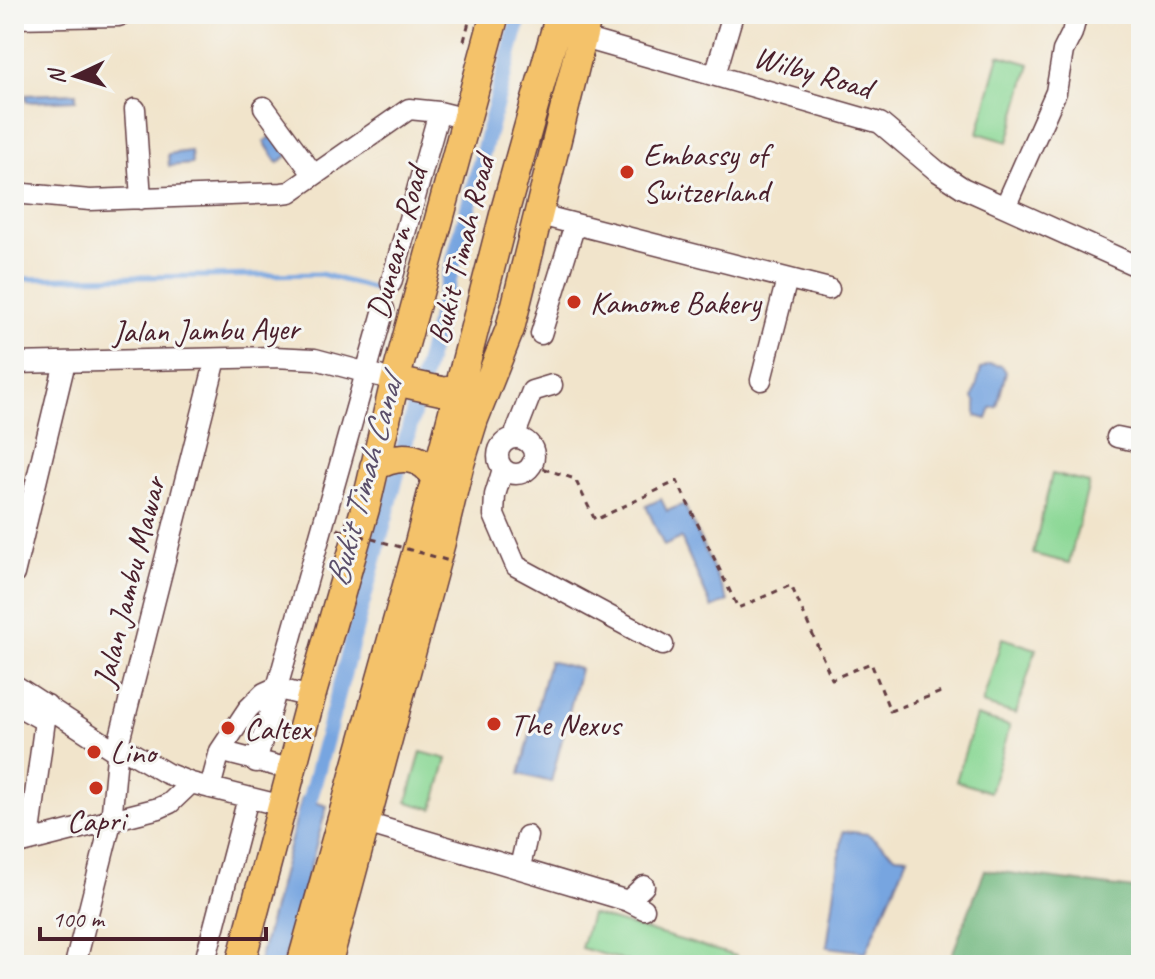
<svg xmlns="http://www.w3.org/2000/svg" width="1155" height="979" font-family="Caveat,sans-serif">
<rect width="100%" height="100%" fill="#f6f6f2"/>
<filter id="ink" filterUnits="userSpaceOnUse"><feTurbulence type="fractalNoise" baseFrequency=".0125" numOctaves="2"/><feDisplacementMap in="SourceGraphic" scale="16" xChannelSelector="R" yChannelSelector="G"/><feConvolveMatrix kernelMatrix="1 2 1 2 8 2 1 2 1" color-interpolation-filters="sRGB"/></filter>
<filter id="wash" filterUnits="userSpaceOnUse"><feTurbulence type="fractalNoise" baseFrequency=".006" numOctaves="4" result="noise"/><feDisplacementMap in="SourceGraphic" scale="32" xChannelSelector="R" yChannelSelector="G"/><feGaussianBlur stdDeviation="1.8" result="paint"/><feColorMatrix in="noise" values="0 0 0 0 0 0 0 0 0 0 0 0 0 0 0 0 0 1.4 0 .05"/><feComposite in="paint" operator="in"/></filter>
<g filter="url(#wash)">
<rect width="100%" height="100%" fill="#f1e4cb"/>
<path fill="#8cd896" stroke="#6b7c60" stroke-width="2" d="M999,55L1030,64L1008,142L978,133Z
M1052,474L1089,483L1069,563L1033,554Z
M1002,638L1036,649L1016,714L982,704Z
M976,716L1010,726L990,792L956,781Z
M421,752L447,759L433,809L407,802Z
M591,914L736,956L734,965H640L581,948Z"/>
<path fill="#71b87f" stroke="#5e6c55" stroke-width="2" d="M985,870L1141,890V965H948Z"/>
<path fill="#77a5e0" stroke="#606286" stroke-width="2" d="M76,93V100L27,102L26,95Z
M274,135L288,155L278,163L264,142Z
M191,151L192,164L169,166L168,154Z
M989,364L1002,366L1006,372L997,407L991,408L987,419L976,416V403L973,398L981,369Z
M661,499L667,511L684,504L728,601L712,608L681,538L664,546L646,506Z
M549,661L580,669L551,782L520,774Z
M302,798L327,806L283,965H258Z
M843,831L868,834L896,856L908,857L866,952L827,947Z"/>
<g fill="none" stroke-linecap="round" stroke-linejoin="round">
<path stroke="#77a5e0" stroke-width="5" d="M14,279L321,274L385,292"/>
<path stroke="#77a5e0" stroke-width="16" d="M304,821L520,14"/>
</g>
</g>
<g filter="url(#ink)">
<g fill="none" stroke-linecap="round" stroke-linejoin="round">
<g stroke="#633d43" stroke-width="23">
<path id="minor" d="M14,18L118,16L124,14
M583,38L880,123L937,171L963,188L1141,268
M715,75L733,14
M264,107L313,174
M135,109L141,199
M14,193L90,200L282,193L290,192L409,109L439,112L467,119
M1006,205L1056,92L1063,51L1072,33L1077,14
M540,215L829,289
M391,283L439,112
M541,334L575,224
M14,363L273,357L315,359L379,376
M761,380L787,279
M514,437L532,391L552,385
M1117,437L1141,442
M498 456a18 18 0 1 1 36 0a18 18 0 1 1-36 0Z
M503,469L495,495L494,515L516,566L663,645
M14,574L65,362
M14,685L117,752
M14,704L45,721
M118,745L166,773L191,783L283,806
M220,751L293,770
M256,762L384,309
M210,788L220,751L248,709L264,693L275,688L311,697
M366,823L628,901L644,909
M29,840L47,705
M14,845L159,808L170,803L191,783
M520,867L527,836
M628,901L644,886
M75,965L111,822L118,745L216,359
M204,965L248,798"/>
</g>
<g stroke="#633d43" stroke-width="31">
<path id="highway" d="M395,381L446,392L460,387
M374,467C397,454 422,453 436,478
M240,965L311,697L365,509L395,381L495,14
M301,965L419,543L506,207L560,14
M327,965L441,542L459,467L474,419L510,329L588,14"/>
</g>
<path stroke="#633d43" stroke-width="3" stroke-dasharray="6 6" stroke-linecap="butt" d="M464,41L471,14
M532,465L575,479L595,520L677,481L738,608L791,585L832,679L871,663L890,711L944,691"/>
<use href="#minor" stroke="#fff" stroke-width="20"/>
<use href="#highway" stroke="#f4c26a" stroke-width="28"/>
<path stroke="#633d43" stroke-width="3" stroke-dasharray="6 6" stroke-linecap="butt" d="M337,529L453,562"/>
</g>
</g>
<g fill="#c8321e" stroke="#f6f6f2" stroke-width="3">
<circle cx="627" cy="172" r="8"/>
<circle cx="574" cy="302" r="8"/>
<circle cx="494" cy="724" r="8"/>
<circle cx="228" cy="728" r="8"/>
<circle cx="94" cy="752" r="8"/>
<circle cx="96" cy="788" r="8"/>
</g>
<g text-anchor="middle" dominant-baseline="central" stroke-width="6" stroke-linejoin="round" paint-order="stroke">
<g font-size="32" fill="#4a1f2b" stroke="#f6f6f2">
<text transform="translate(813 72) rotate(16)">Wilby Road</text>
<text transform="translate(397 243) rotate(-75)">Dunearn Road</text>
<text transform="translate(461 250) rotate(-76)">Bukit Timah Road</text>
<text transform="translate(206 330) rotate(-1)">Jalan Jambu Ayer</text>
<text transform="translate(129 582) rotate(-76)">Jalan Jambu Mawar</text>
</g>
<g font-size="32" fill="#4a1f2b" stroke="#f6f6f2" text-anchor="start">
<text x="643" y="154">Embassy of<tspan x="643" dy="37">Switzerland</tspan></text>
<text x="590" y="302">Kamome Bakery</text>
<text x="510" y="724">The Nexus</text>
<text x="244" y="728">Caltex</text>
<text x="110" y="752">Lino</text>
<text x="96" y="820" text-anchor="middle">Capri</text>
</g>
<g font-size="34" font-style="italic" fill="#5a4e6a" stroke="#f6f6f2">
<text transform="translate(363 482) rotate(-75)">Bukit Timah Canal</text>
</g>
</g>
<rect width="1155" height="979" fill="none" stroke="#f6f6f2" stroke-width="48"/>
<g transform="translate(76 76) rotate(266)" stroke="#f6f6f2" stroke-width="6" paint-order="stroke">
<path d="M0-6L14 30L0 20L-14 30Z" fill="#4a1f2b"/>
<text y="-12" font-size="22" font-weight="bold" text-anchor="middle" fill="#4a1f2b">N</text>
</g>
<path d="M40 927v12h226v-12" fill="none" stroke="#4a1f2b" stroke-width="4"/>
<text x="52" y="927" font-size="24" fill="#4a1f2b" stroke="#f6f6f2" stroke-width="6" paint-order="stroke">100 m</text>
</svg>
